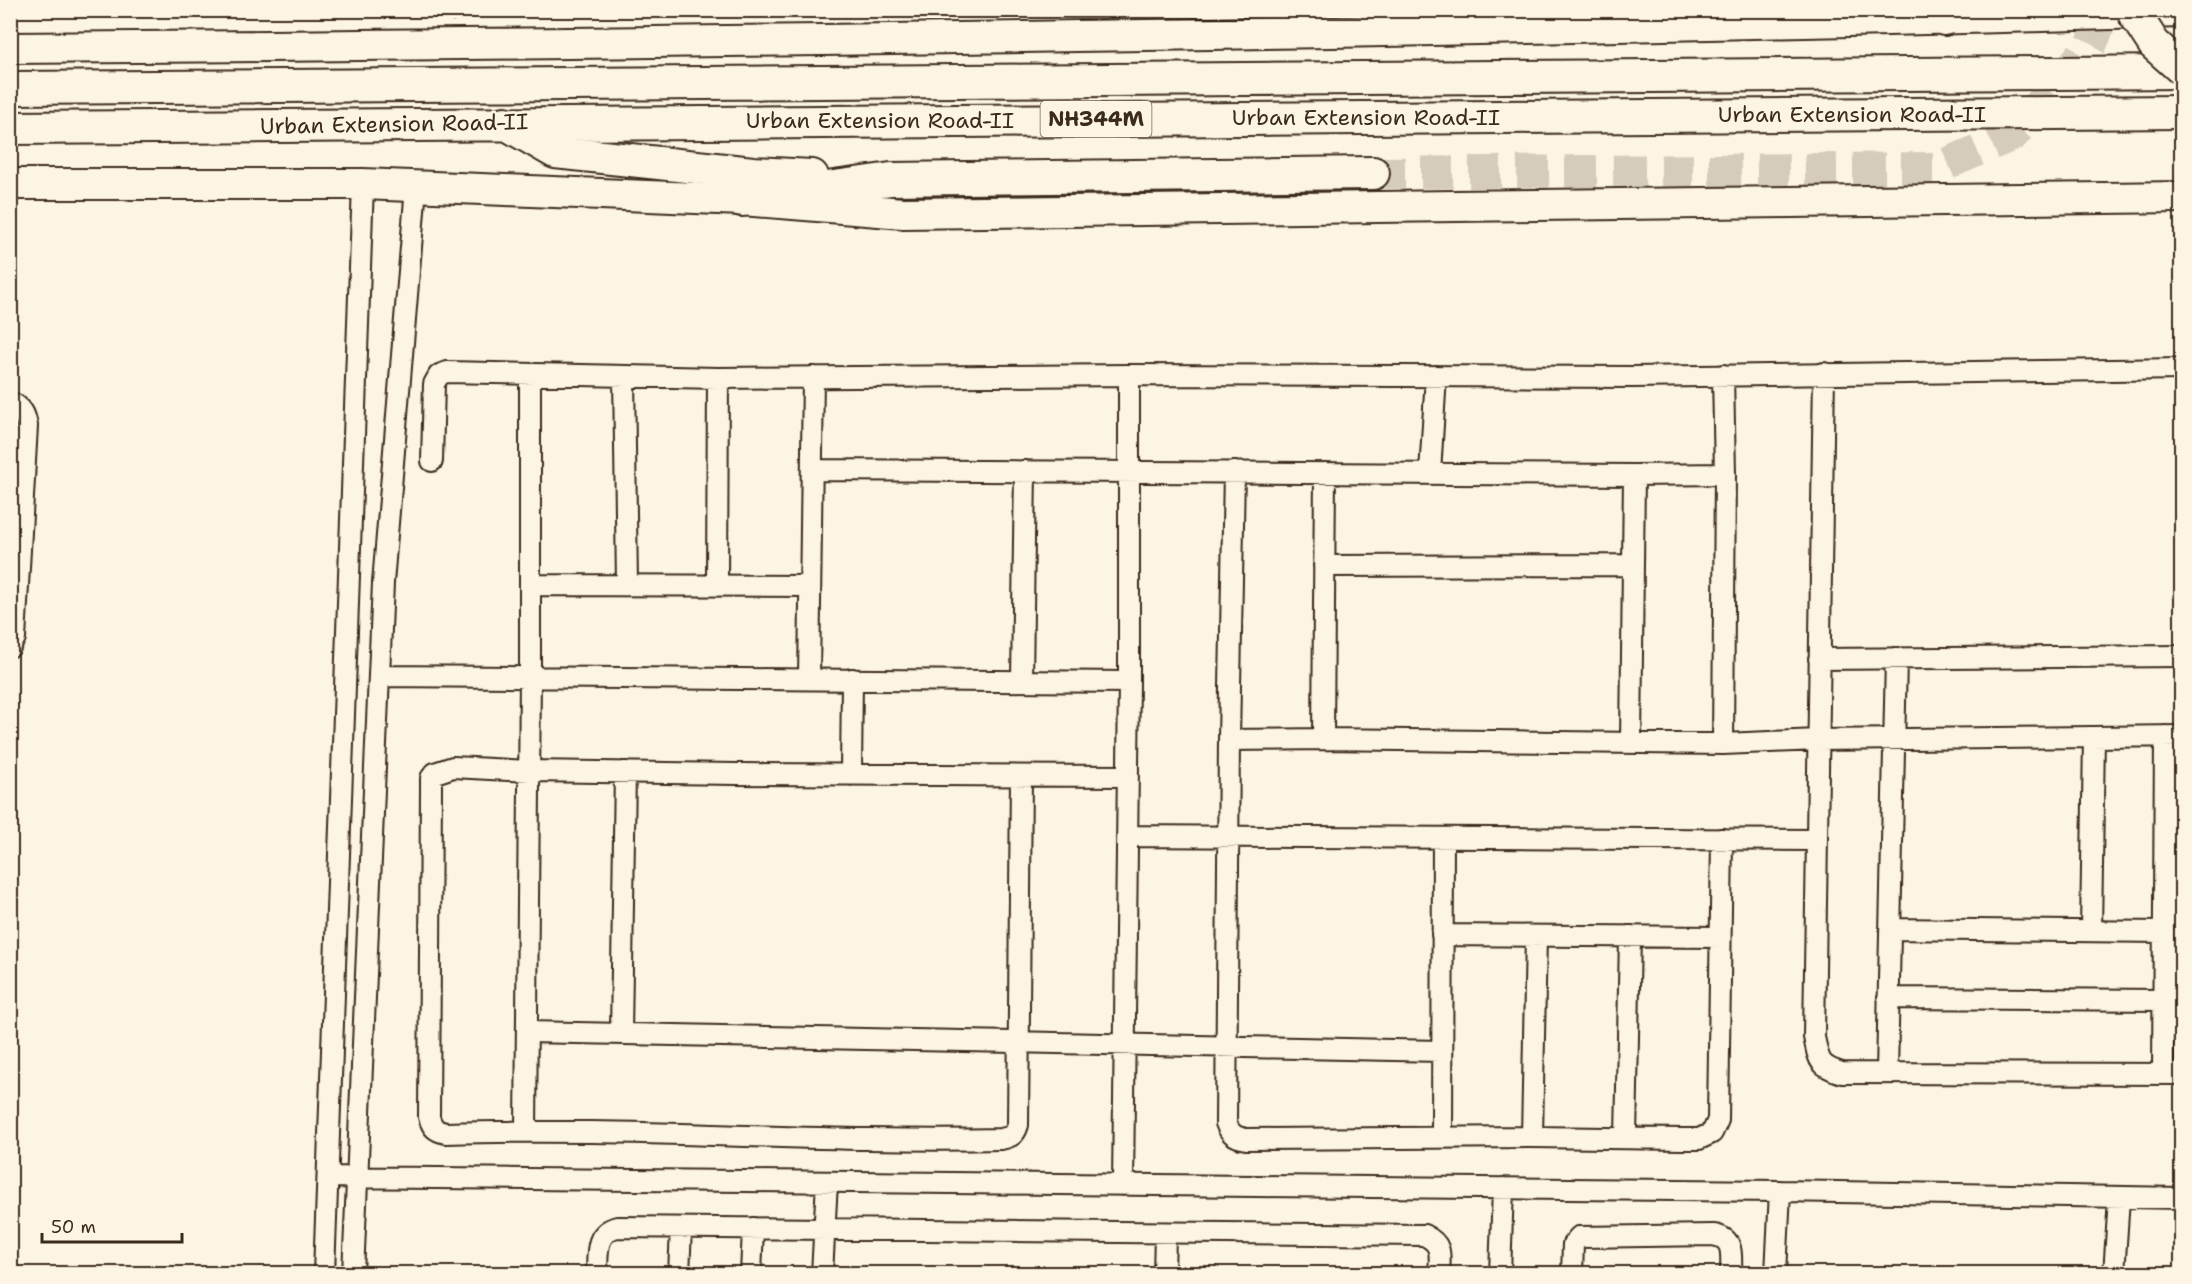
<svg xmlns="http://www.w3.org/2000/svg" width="2192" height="1284" font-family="'Shantell Sans',sans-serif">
<rect width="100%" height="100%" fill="#fcf5e5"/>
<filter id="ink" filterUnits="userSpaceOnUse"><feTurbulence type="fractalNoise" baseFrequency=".0167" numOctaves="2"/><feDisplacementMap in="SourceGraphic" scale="12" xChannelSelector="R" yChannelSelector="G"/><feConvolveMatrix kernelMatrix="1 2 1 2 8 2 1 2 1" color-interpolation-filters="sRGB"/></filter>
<g filter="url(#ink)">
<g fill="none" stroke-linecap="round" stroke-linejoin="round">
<path stroke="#d5ccbd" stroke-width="32" stroke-dasharray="32 16" stroke-linecap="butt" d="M1373,173L1937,168L2013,135L2092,43L2106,10"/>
<g stroke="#3b2a1e" stroke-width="24">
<path id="minor" d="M1824,373L1814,1037C1819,1060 1818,1066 1842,1073L2182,1074
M1723,375L1725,474L1723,744
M624,377L627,583
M10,402C22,407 25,414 27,426L15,638L10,647
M432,461L434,384L439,375L447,372L718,378L1129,375L1633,377L2182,369
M812,470L1634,475L1725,474
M1234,472L1229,740L1226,1123C1230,1134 1235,1137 1246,1139L1532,1137L1683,1139H1699L1712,1133L1718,1120L1722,839
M1430,473L1436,376
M1324,566L1632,565
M717,584L718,378
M530,585L810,586
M1819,659L2182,656
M379,676L1129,682
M809,679L813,377
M1022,680L1025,471
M1323,739L1325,473
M1229,740L1323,739L1723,744L1818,740L2182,736
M1631,743L1634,475
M851,775L852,679
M1021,776L1018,1125C1015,1135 1011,1137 1001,1139C816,1143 631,1127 446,1133C435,1131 432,1127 429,1117L431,790V778L435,773L453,767L529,771L736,774L1128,776
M1128,836L1817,840
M1890,929L2164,932
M2091,931L2094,737
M1442,935L1720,937
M1888,998L2163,1000
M527,1032L1441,1051
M621,1034L625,772
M1887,1073L1896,658
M2163,1074L2165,736
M526,1130L530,676V375
M1442,1137L1443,838
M1532,1137L1536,936
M1626,1138L1630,936
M329,1177L1780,1191L2182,1198
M1123,1185L1129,682V375
M324,1274L363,184
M353,1274L383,583L416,187
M597,1274C598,1254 594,1233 617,1227L1424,1235C1443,1244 1440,1255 1439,1274
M679,1274L681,1228
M751,1274L753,1228
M822,1274L827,1182
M1164,1274L1165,1234
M1500,1274L1503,1188
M1572,1274L1573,1244L1579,1237L1713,1235C1735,1238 1731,1255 1731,1274
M1776,1274L1780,1191
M2114,1274L2119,1198"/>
</g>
<g stroke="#3b2a1e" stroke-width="34">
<path id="primary" d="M10,48C734,43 1458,33 2182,12
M10,184H363L742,200L903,213L2182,197"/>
</g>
<g stroke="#3b2a1e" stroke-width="36">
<path id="trunk" d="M1944,19L1956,10
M10,88L2182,72
M505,123L555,152L753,173L812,176
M10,128L2182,112
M742,200L891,179L1373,173"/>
</g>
<path stroke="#3b2a1e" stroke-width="3" stroke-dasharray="6 4.5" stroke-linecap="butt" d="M452,10L453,22"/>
<use href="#minor" stroke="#fcf5e5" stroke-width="20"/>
<use href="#primary" stroke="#fcf5e5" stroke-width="30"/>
<use href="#trunk" stroke="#fcf5e5" stroke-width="32"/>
<g stroke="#3b2a1e" stroke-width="36" stroke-linecap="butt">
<path id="trunk-bridge" d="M2132,10L2154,44L2182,69"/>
</g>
<use href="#trunk-bridge" stroke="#fcf5e5" stroke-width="32"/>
</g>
</g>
<g text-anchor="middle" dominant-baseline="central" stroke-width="5" stroke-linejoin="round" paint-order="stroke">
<rect fill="#fcf5e5" stroke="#75675a" stroke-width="1.5" x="1040.5" y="101" width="111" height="36" rx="4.5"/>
<g font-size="21" font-weight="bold" fill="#3b2a1e">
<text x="1096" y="119">NH344M</text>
</g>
<g font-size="22" fill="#3b2a1e" stroke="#fcf5e5">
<text x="1852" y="114">Urban Extension Road-II</text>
<text x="1366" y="117">Urban Extension Road-II</text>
<text x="880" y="120">Urban Extension Road-II</text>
<text transform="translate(394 124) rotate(-1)">Urban Extension Road-II</text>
</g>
</g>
<rect width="2192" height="1284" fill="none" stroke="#fcf5e5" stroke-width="36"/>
<rect x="18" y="18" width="2156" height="1248" fill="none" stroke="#3b2a1e" stroke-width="2" filter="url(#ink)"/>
<path d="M42 1233v9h140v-9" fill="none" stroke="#3b2a1e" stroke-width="3"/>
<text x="51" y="1233" font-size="18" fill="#3b2a1e" stroke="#fcf5e5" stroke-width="4.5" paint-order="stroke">50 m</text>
</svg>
